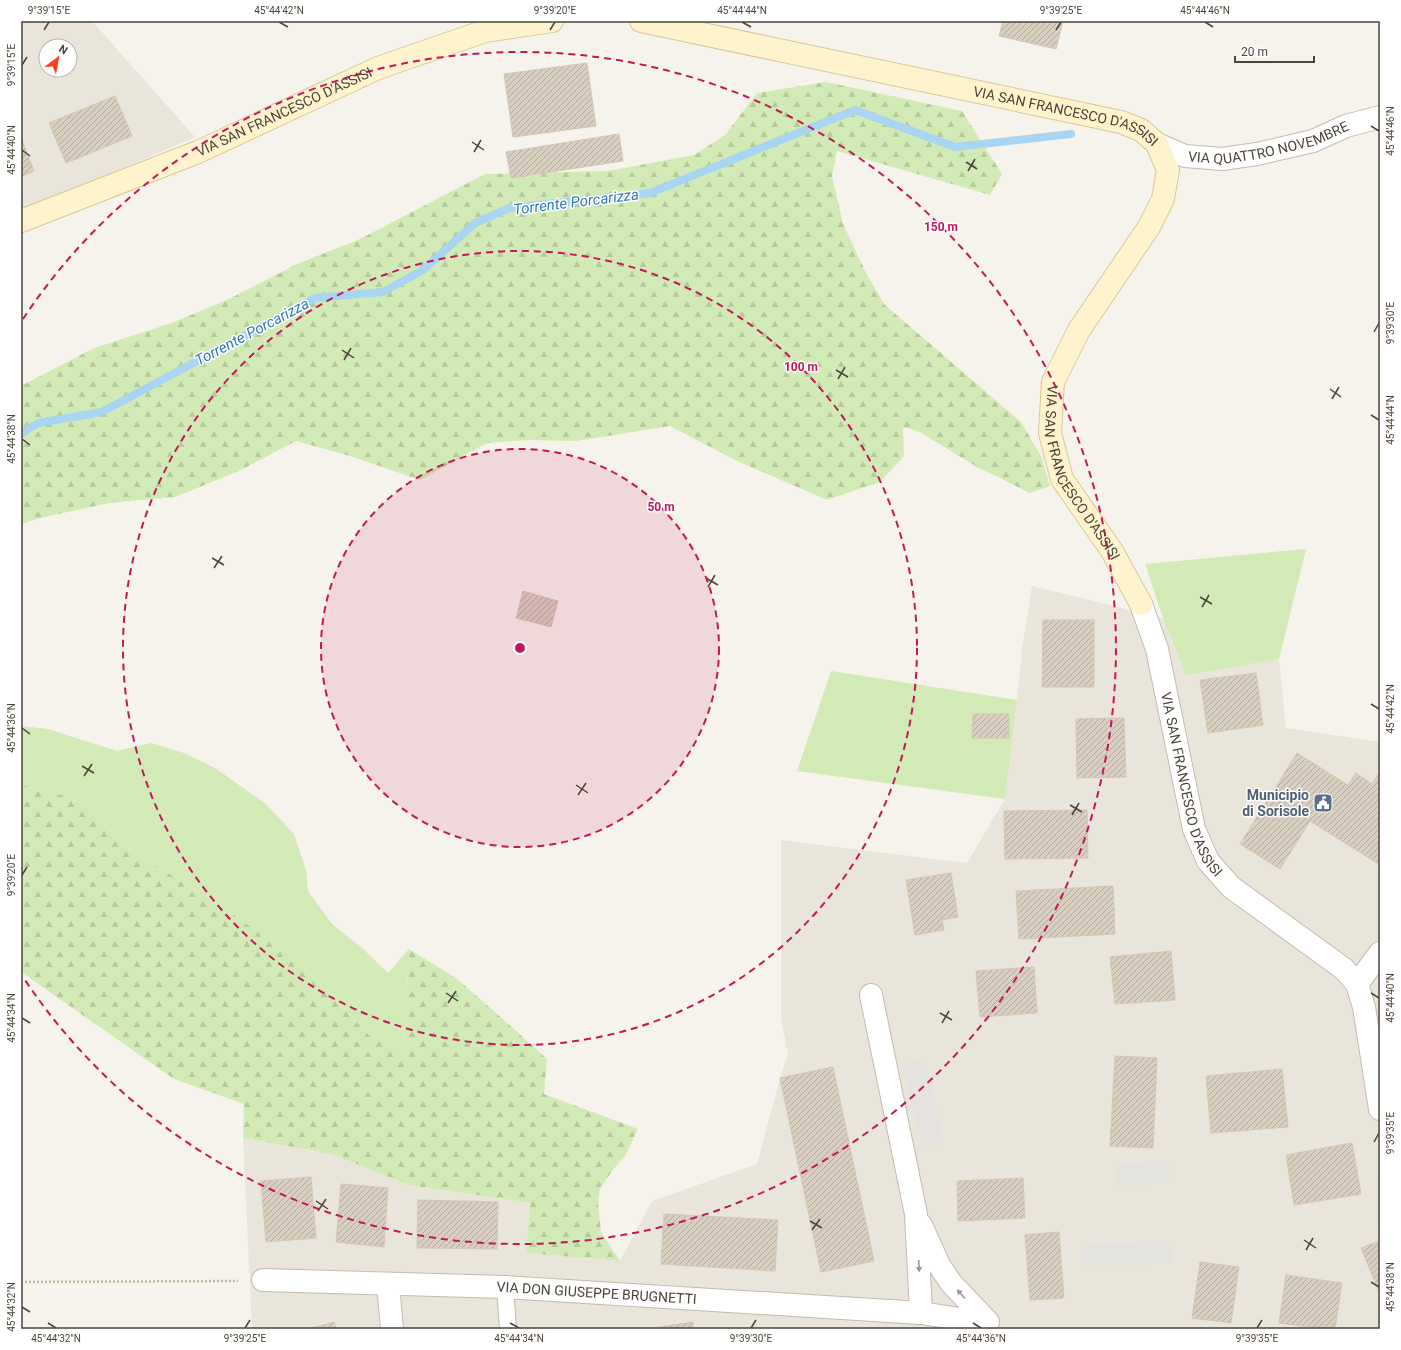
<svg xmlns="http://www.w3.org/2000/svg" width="1401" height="1350" font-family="Roboto,sans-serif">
<defs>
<pattern id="forest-firs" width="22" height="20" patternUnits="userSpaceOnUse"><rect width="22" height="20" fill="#d2eab5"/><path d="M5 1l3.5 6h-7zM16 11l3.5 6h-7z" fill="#b6ca9c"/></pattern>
<pattern id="building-hatch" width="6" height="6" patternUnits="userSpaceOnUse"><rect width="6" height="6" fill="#d8cfc1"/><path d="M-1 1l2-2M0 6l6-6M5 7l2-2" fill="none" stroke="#b1aa9e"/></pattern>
</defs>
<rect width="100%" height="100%" fill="#f6f3ec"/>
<path fill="#eae5da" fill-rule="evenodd" d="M21,21H92L195,137L21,212ZM46,46H70V70H46Z
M1032,586L1163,618L1186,675L1279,659L1286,728L1380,742V1329H252L243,1138L332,1154L408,1185L530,1203L526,1253L620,1261L652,1201L757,1164L780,1078L788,1054L781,1018V840L967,863L1005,799L1017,700L1022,649Z"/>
<path fill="#d2eab5" d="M1306,549L1279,659L1186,675L1163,618L1145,564Z
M831,671L1017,700L1005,799L797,771Z
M21,726L48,729L117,751L151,743L184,753L215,768L266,804L294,834L306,870L308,891L332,924L362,948L388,973L409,949L404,1049L370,1036L295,958L221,906L126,847L86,805L64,796L21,785Z"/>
<path fill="url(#forest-firs)" d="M826,82L962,111L1002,174L990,195L837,151L832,176L843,224L867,275L885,305L1021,422L1041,456L1050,486L1030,493L977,467L918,431L903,427L904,456L880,482L827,500L737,461L670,426L576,441L528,440L487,443L420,480L350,456L296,441L239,471L175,497L109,503L40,518L21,524V386L94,348L172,323L231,298L297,264L360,239L485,174L608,171L694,155L725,135L757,93Z
M21,785L64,796L86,805L126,847L221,906L295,958L370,1036L404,1049L409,949L456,978L504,1020L547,1059L544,1094L638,1129L625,1156L611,1172L600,1189L598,1204L601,1232L620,1261L526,1253L530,1203L408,1185L332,1154L243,1138L244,1104L174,1079L21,972Z"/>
<path fill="#e5e3e0" d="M925,1060L944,1143L922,1147L902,1062Z
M1168,1160L1170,1182L1118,1187L1116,1165Z
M1170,1241L1171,1263L1082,1267L1081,1245Z"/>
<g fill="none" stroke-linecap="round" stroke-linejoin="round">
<path stroke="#a9d4f2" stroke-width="8" d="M21,434L38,423L102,412L315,298L383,292L423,270L475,223L510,208L650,193L855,110L955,147L1071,134"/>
</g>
<path fill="url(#building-hatch)" stroke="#d3c7b4" d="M1003,21H1063L1056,49L999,36Z
M587,63L596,126L513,137L504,74Z
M115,96L132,136L66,163L49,123Z
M619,134L623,161L511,178L506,152Z
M21,138L34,171L21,177Z
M523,591L558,601L551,627L516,618Z
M1043,620H1094V687H1042Z
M1256,673L1263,725L1208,733L1200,680Z
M973,714H1009V738H972Z
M1124,718L1126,777L1077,778L1076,719Z
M1297,753L1348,785L1356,773L1372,784L1380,772V865L1310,821L1280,869L1240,844Z
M1087,810L1088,858L1005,859L1004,811Z
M951,873L958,917L942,920L944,930L915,935L906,880Z
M1113,886L1115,934L1019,939L1016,891Z
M1171,951L1175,1000L1115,1004L1110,957Z
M1034,967L1037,1013L980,1017L976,971Z
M1115,1056L1157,1058L1153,1148L1110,1146Z
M833,1067L874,1261L821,1272L780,1078Z
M1282,1069L1288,1127L1211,1133L1206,1076Z
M1352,1143L1361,1194L1294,1205L1286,1155Z
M311,1177L316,1238L266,1242L261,1181Z
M1023,1178L1025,1218L958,1221L957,1181Z
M341,1184L388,1188L384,1247L336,1242Z
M418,1200L498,1202L497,1249L417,1248Z
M664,1214L778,1220L775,1271L661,1264Z
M1059,1232L1064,1298L1030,1300L1025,1235Z
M1380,1241V1294L1361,1248Z
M1200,1262L1239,1267L1231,1323L1192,1318Z
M1286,1275L1342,1283L1335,1329H1322L1279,1323Z
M334,1322L336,1329H308Z
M693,1322V1329H646Z"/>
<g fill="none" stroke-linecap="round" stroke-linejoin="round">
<g stroke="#c2bbae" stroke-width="18">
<path id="lane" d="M505,1287L508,1329"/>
</g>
<g stroke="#c2bbae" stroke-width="24">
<g id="street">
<path id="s1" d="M1157,144L1185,156L1222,159L1257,154L1313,141L1346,126L1380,117"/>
<path id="s2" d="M1141,604L1157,649L1194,829L1208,861L1231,887L1344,969L1357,984L1364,1007L1380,1109"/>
<path d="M1357,984L1380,953"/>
<path d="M871,995L916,1214L921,1313"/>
<path d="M921,1225L939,1265L951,1283L988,1322"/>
<path id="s3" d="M263,1280L505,1287L921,1313L973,1321"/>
<path d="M388,1284L392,1329"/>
</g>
</g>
<g stroke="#d6c79b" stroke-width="24">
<g id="secondary">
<path id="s4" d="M641,21L1121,122L1141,130L1157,144L1168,170L1163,199L1149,227L1079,330L1053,382L1050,433L1062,479L1112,551L1141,604"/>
<path id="s5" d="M21,221L198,152L378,68L485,31L552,21"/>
</g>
</g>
<path stroke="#c4b79f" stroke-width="2.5" stroke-dasharray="2 2" stroke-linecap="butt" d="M21,1282L238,1281"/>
<use href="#lane" stroke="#fff" stroke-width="16"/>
<use href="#street" stroke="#fff" stroke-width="22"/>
<use href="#secondary" stroke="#fff3cd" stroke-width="22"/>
</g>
<defs><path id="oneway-solid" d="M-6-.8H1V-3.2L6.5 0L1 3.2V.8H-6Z"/></defs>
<g fill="#9c9892">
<use href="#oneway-solid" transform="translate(919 1266) rotate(87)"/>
<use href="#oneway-solid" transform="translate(961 1294) rotate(-132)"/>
</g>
<path fill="none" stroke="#4b4439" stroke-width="1.5" d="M279,22L288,27M742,22L751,27M1205,22L1213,27M44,30L49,22M550,30L555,22M1056,30L1061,22M22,65L27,57M1371,126L1379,131M472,142L484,150M22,150L30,156M474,152L481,140M966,162L977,169M968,171L975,159M1374,332L1379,323M342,350L354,358M344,360L351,348M836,370L848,377M838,379L845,367M1330,389L1341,397M1332,399L1339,387M1371,415L1379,420M22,439L30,445M212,558L224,565M214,568L222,556M706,578L718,585M708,587L715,575M1200,597L1212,604M1202,607L1209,595M1371,704L1379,709M22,728L30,734M82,766L94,773M84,776L92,764M576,785L588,793M578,795L586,783M1070,805L1082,812M1072,815L1079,803M22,875L27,867M446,993L458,1001M1371,993L1379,998M448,1003L456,991M940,1013L952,1020M22,1018L30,1023M942,1023L949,1011M1374,1142L1379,1133M316,1201L328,1209M318,1211L326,1199M810,1221L822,1228M812,1230L820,1219M1304,1240L1316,1248M1306,1250L1313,1238M1371,1282L1379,1287M22,1307L30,1312M48,1323L56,1328M510,1323L519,1328M973,1323L981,1328M245,1328L250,1320M751,1328L756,1320M1257,1328L1262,1320"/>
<circle cx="520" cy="648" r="199" fill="#c2185b" fill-opacity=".12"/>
<g fill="none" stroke="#c2185b" stroke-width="2" stroke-dasharray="7 5">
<circle cx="520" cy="648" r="199"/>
<circle cx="520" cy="648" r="397"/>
<path d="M23 319A596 596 0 1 1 23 977"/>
</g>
<defs>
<g id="civic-square" transform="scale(1)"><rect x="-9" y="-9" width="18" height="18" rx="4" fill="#5c6f8a" stroke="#fff"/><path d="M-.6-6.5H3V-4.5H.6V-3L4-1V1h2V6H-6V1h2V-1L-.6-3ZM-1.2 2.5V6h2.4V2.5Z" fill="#fff"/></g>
</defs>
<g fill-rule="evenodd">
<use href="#civic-square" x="1323" y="803"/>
</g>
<g text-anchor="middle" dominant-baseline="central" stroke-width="3" stroke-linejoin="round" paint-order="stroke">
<g font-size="14" fill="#4b4439" stroke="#fff">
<text stroke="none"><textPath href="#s5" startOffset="285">VIA SAN FRANCESCO D'ASSISI</textPath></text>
<text stroke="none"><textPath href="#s4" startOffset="436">VIA SAN FRANCESCO D'ASSISI</textPath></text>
<text stroke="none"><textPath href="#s1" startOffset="116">VIA QUATTRO NOVEMBRE</textPath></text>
<text stroke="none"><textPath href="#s4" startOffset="904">VIA SAN FRANCESCO D'ASSISI</textPath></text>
<text stroke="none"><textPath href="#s2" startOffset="188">VIA SAN FRANCESCO D'ASSISI</textPath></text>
<text stroke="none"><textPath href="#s3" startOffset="334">VIA DON GIUSEPPE BRUGNETTI</textPath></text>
</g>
<g font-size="14" font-weight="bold" fill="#4e5e75" stroke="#fff" text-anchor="end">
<text x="1309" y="795">Municipio<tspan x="1309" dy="16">di Sorisole</tspan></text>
</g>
<g font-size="15" font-style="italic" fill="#2e7ab2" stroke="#fff">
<text transform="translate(576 202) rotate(-7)">Torrente Porcarizza</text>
<text transform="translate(252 332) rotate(-28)">Torrente Porcarizza</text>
</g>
</g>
<circle cx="520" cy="648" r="6" fill="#c2185b" stroke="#fff" stroke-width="2"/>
<g font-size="12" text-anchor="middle" font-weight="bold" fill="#c2185b" stroke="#fff" stroke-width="3" stroke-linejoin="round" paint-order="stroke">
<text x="941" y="231">150 m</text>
<text x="801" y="371">100 m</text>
<text x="661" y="511">50 m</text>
</g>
<rect width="1401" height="1350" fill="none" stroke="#ffffff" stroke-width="44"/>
<g transform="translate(58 58) rotate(32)"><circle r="19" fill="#ffffff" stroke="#b7b4b0"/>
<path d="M0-3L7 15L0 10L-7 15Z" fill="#fc3f1d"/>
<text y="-6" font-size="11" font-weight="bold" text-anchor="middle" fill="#4b4439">N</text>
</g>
<path d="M1235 56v6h79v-6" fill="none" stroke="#4b4439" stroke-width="2"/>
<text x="1241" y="56" font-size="12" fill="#4b4439" stroke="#ffffff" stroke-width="3" paint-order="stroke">20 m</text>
<rect x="22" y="22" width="1357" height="1306" fill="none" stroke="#4b4439" stroke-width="1.5"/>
<g font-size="10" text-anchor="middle" fill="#4b4439">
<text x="49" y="14">9°39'15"E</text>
<text x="279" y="14">45°44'42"N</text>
<text x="555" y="14">9°39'20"E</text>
<text x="742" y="14">45°44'44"N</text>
<text x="1061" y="14">9°39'25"E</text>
<text x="1205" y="14">45°44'46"N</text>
<text transform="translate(11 65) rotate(-90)" y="4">9°39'15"E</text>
<text transform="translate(1390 131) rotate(-90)" y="4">45°44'46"N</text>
<text transform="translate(11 150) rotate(-90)" y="4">45°44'40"N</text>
<text transform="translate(1390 323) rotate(-90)" y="4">9°39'30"E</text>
<text transform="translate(1390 420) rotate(-90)" y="4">45°44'44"N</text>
<text transform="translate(11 439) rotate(-90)" y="4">45°44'38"N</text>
<text transform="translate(1390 709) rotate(-90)" y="4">45°44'42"N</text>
<text transform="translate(11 728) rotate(-90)" y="4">45°44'36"N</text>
<text transform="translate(11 875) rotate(-90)" y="4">9°39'20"E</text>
<text transform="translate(1390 998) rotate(-90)" y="4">45°44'40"N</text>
<text transform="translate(11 1018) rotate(-90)" y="4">45°44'34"N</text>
<text transform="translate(1390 1133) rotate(-90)" y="4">9°39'35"E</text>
<text transform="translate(1390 1287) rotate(-90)" y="4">45°44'38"N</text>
<text transform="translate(11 1307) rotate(-90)" y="4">45°44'32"N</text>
<text x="56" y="1342">45°44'32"N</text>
<text x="245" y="1342">9°39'25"E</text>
<text x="519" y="1342">45°44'34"N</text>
<text x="751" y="1342">9°39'30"E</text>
<text x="981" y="1342">45°44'36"N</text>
<text x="1257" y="1342">9°39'35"E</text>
</g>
</svg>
